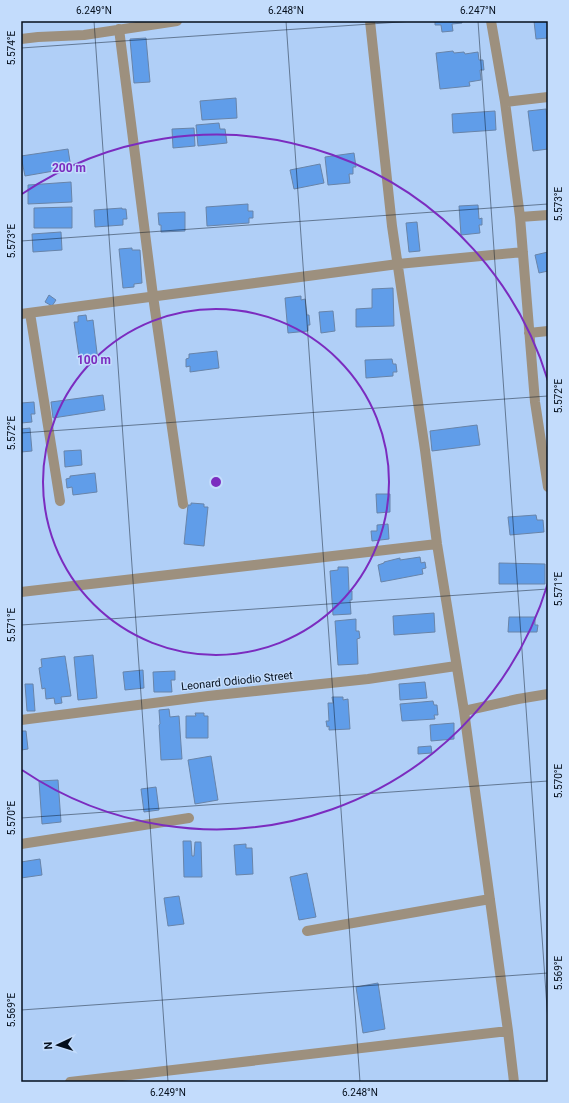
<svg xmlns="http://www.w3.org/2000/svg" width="569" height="1103" font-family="Roboto,sans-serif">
<rect width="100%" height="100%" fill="#b0cff7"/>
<path fill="#609de9" stroke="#6884a9" d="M435,21H462V23L452,24L453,31L442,32L441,25H435Z
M534,21H548V38L536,39Z
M146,38L150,82L134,83L130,39Z
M453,51L454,53L464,52L465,54L478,52L479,60H483L484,70H480L481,80L469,82L470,86L440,89L436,53Z
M236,98L237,118L202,120L200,101Z
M546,109L548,127V149L533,151L528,111Z
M495,111L496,130L453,133L452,114Z
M219,123L220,129H225L227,143L198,146L196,125Z
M194,128L195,146L173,148L172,129Z
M68,149L71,168L25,176L21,156Z
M354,153L356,167H353V174H349L350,183L328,185L325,157Z
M320,164L324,183L294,189L290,170Z
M71,182L72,202L28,204V185Z
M248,204V211H253V218H249V223L207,226L206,207Z
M478,205L479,219L482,218V225H479L480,233L461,235L459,206Z
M72,207V228H34V208Z
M122,208V209H126L127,219H123V225L95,227L94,210Z
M185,212V231L161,232V225H159L158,213Z
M417,222L420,251L409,252L406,223Z
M61,232L62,250L33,252L32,234Z
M132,248V250H140L142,283L134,284V287L123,288L119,249Z
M548,252V271L539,273L535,255Z
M393,288L394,326L356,327V309L372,308V289Z
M49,295L56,300L52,306L45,302Z
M301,296V300L305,299L307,315H309L310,325H308V331L288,333L285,298Z
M333,311L335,331L321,333L319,312Z
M86,315L87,321L93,320L98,361L80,363L74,322H78V316Z
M217,351L219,368L190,372V366L186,367V359L189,358V354Z
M392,359L393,364H396L397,372H393V376L366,378L365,360Z
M103,395L105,410L53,418L51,402Z
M34,402L35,414H31L32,422L21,423V403Z
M477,425L480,445L432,451L430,431Z
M30,428L32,451L21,452V429Z
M81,450L82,465L65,467L64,451Z
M95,473L97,492L73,495L72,487L67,488L66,479L70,478V476Z
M376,494H390V512L377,513Z
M191,503L204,504V507H208L204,546L184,544L188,505H191Z
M536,515L537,520H543L544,532L510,535L508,517Z
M388,524L389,539L372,541L371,531H377V525Z
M420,557L421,563L425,562L426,568L422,569L423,574L381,582L378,565L384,563V562L400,558V560Z
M499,563L545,564V584H499Z
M338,567H348L349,591H352V600H350L351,614L333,615L330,571L338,570Z
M434,613L435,632L394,635L393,616Z
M509,617H535V625H538L537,632H508Z
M356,619V631H359L360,638L357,639L358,664L338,665L335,621Z
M93,655L97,698L78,700L74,657Z
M65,656L71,696L61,697L62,703L55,704L54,698L46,699L45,688L42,689L39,668L42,667L41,659Z
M143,670L144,688L125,690L123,672Z
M175,671V680H171L172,692H154L153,672Z
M425,682L427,698L400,700L399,684Z
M25,684H33L35,711H27Z
M332,697H343V700L348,699L350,729L329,730V726L327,727L326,721H329L328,703H333Z
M433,701L434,705H437L438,715H434L435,719L402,721L400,704Z
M169,709L170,717L179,716L182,759L161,760L159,725L160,724L159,710Z
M195,713H204V716H208V738H186V716H196Z
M454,723V739L431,741L430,725Z
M21,731H26L28,749L21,750Z
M431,746L432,753L418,754V747Z
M211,756L218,800L195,804L188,760Z
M58,780L61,822L42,824L39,781Z
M156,787L159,810L144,812L141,789Z
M183,841H191L192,856H194L195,842H201L202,877H184Z
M246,844V848H252L253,874L236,875L234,845Z
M40,859L42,875L21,878V862Z
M307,873L316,917L299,920L290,877Z
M179,896L184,924L168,926L164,898Z
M378,983L385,1029L363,1033L356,987Z"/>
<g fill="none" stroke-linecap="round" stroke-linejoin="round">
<path stroke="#9d907e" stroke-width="10" d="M370,21L392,226L425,450L437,544L464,711L508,1031L514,1082
M491,21L505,102
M119,29L153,296L183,504
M21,39L38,37L84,35L177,21
M548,97L505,102L520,217L535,402L548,487
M520,217L548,215
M30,313L60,501
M21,314L398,264L523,252
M529,333L548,331
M21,592L437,544
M464,711L518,699L548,694
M21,720L208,696L368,679L456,666
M21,844L189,818
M307,931L490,899
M70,1082L508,1031"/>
</g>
<path fill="none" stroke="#050f1c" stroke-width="1" stroke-opacity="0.45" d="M94,21L168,1082M286,21L360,1082M478,21L548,1022M21,48L414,21M21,241L548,204M21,433L548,396M21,625L548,589M21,818L548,781M21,1010L548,973"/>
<g fill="none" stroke="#7b2cbf" stroke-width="2">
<circle cx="216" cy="482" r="173"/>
<path d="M548 583A347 347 0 0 1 22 770M22 194A347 347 0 0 1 548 381"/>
</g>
<g text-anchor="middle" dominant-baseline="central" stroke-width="3" stroke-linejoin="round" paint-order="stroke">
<g font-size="11" fill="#050f1c" stroke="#c3dcfc">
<text transform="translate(237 681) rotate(-6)">Leonard Odiodio Street</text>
</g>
</g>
<circle cx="216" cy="482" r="6" fill="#7b2cbf" stroke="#c3dcfc" stroke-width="2"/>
<g font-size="12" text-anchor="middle" font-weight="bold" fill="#7b2cbf" stroke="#c3dcfc" stroke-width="3" stroke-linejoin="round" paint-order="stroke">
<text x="69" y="172">200 m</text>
<text x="94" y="364">100 m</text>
</g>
<rect width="569" height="1103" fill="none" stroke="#c3dcfc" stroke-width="44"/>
<g transform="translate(58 1045) rotate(266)" stroke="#c3dcfc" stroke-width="3" paint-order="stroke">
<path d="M0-3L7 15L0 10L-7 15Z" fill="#050f1c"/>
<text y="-6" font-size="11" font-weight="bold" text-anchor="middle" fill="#050f1c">N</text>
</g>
<rect x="22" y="22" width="525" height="1059" fill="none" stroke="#050f1c" stroke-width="1.5"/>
<g font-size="10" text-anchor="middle" fill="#050f1c">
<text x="94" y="14">6.249°N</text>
<text x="286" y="14">6.248°N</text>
<text x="478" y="14">6.247°N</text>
<text transform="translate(11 48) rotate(-90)" y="4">5.574°E</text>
<text transform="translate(558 204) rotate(-90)" y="4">5.573°E</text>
<text transform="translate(11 241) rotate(-90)" y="4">5.573°E</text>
<text transform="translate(558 396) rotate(-90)" y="4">5.572°E</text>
<text transform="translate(11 433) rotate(-90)" y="4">5.572°E</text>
<text transform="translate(558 589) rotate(-90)" y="4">5.571°E</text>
<text transform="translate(11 625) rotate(-90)" y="4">5.571°E</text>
<text transform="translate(558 781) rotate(-90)" y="4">5.570°E</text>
<text transform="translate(11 818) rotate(-90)" y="4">5.570°E</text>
<text transform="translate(558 973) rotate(-90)" y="4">5.569°E</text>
<text transform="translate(11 1010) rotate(-90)" y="4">5.569°E</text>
<text x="168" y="1096">6.249°N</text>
<text x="360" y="1096">6.248°N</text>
</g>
</svg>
